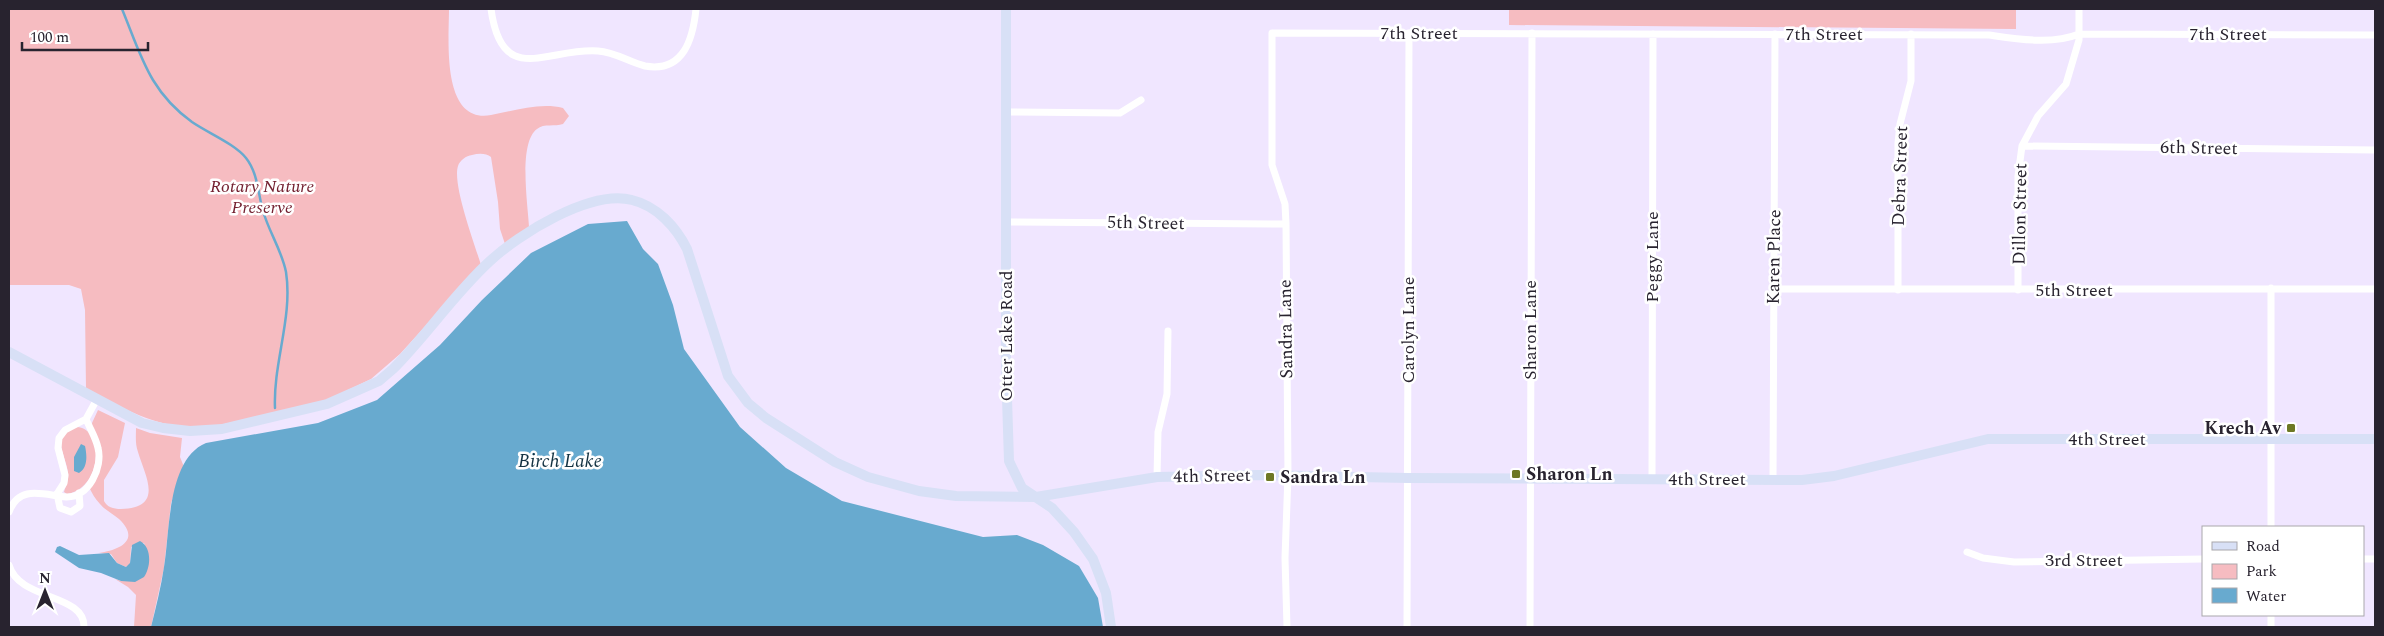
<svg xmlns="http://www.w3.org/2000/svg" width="2384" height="636" font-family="Spectral,serif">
<rect width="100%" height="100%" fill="#f0e6ff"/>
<path fill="#f6bcc1" d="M9,9H449C449,39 441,124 491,115C514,111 540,102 563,108L569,116L563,124C555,127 544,123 537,129C518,143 528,205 529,227L505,244L500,229L498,202L491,157C486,153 479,153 472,155C466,156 460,160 458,166C452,184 475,245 481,265L400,354L371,379L323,402L220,425C166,434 132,413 86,389L85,310L81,289L69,285H9Z
M1509,9H2016V29L1509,25Z
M98,410L125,423L118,457L104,480V501C107,507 113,509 121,509C165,508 145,476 138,452C135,444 136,436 136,428L150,433L182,438L180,457L184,467L171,503L164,568L151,627H134L136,595L128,587L115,579L121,581L149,558L144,543L131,547L130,564L126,567L117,563L111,554L99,553C120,550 141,540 119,519C113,514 105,510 100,504C95,499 92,493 89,487L98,474L92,423Z
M77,427C104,428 103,488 67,494L64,492C66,485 69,481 68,473C66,455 49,435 77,427Z"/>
<path fill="#68aacf" d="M627,221L643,249L658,264L673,305L684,349L740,427L786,468L842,501L983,537L1017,535L1043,545L1079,566L1098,598L1103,627H151C156,607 161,587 164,567C170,532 167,459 206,443L318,423L377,400L440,345L482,300L531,253L588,224Z
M81,444L85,446C87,455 88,468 79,473L74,471V457Z
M140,541C152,547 151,567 144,577L135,582L121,581L101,573L79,568L55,552L57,547L60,546L79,555L109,553L117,563L126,567L130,563L132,545Z"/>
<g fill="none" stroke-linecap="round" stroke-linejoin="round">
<path stroke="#68aacf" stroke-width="2.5" d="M122,9C141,55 149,91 192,122C208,133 235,144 246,158C258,173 258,194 263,211C269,232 282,251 286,272C293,317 273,363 275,408"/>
<path stroke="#fff" stroke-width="7" d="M491,9C502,89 548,47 598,51C615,52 629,62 645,66C684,73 693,38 696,9
M1006,112L1120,113L1141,100
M2022,146L2375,150
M1006,222L1286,224
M2271,288V527
M1773,289H2375
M1898,290V143L1900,124L1911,81V34
M2018,290V176L2022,146L2038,116L2066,84L2079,40V9
M1157,477L1158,432L1167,394L1168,331
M1652,479L1653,34
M1773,480L1775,34
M57,494L64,483L65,475L58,448L59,438L65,430L86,419L97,399
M57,494L60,508L71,512L80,506L79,493
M9,512C19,484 44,495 66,497C89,498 103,467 98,448C96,438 90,429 86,419
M1967,552L1983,558L2014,562L2203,559
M2363,559H2375
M9,565C19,601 85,593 84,627
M1287,627L1285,558L1288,475L1286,224L1285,204L1272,165V33L1989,35C2017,39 2052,45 2079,34L2375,35
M1407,627L1409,33
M1530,627L1532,33
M2271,627V615"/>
<path stroke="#d8e0f6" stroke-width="10" d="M1006,9V367L1009,461L1022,488L1052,508L1074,532L1093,559L1106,593L1111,627
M9,352L142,423L163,428L190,431L222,429L327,404L379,381L393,369C427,335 454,294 490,261C519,234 591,189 632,200C657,206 676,227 687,249L728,376L748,403L766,418L835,462L868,477L919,491L956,496L1036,497L1157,477L1258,475L1408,478L1802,480L1834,476L1988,439H2375"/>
</g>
<g fill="#6d7824" stroke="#fff" stroke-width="2">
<rect x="2286" y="423" width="10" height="10" rx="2.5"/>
<rect x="1511" y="469" width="10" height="10" rx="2.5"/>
<rect x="1265" y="472" width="10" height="10" rx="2.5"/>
</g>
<g text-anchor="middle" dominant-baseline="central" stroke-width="5" stroke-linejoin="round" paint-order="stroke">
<g font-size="18" fill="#28232f" stroke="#fff">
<text x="1419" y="33">7th Street</text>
<text x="1824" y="34">7th Street</text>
<text x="2228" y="34">7th Street</text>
<text transform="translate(2199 148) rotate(1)">6th Street</text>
<text transform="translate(1900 176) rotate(-88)">Debra Street</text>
<text transform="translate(2020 214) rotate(-89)">Dillon Street</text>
<text transform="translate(1146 223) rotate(1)">5th Street</text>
<text transform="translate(1652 257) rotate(-90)">Peggy Lane</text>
<text transform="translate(1774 257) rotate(-89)">Karen Place</text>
<text x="2074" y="290">5th Street</text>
<text transform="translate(1286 329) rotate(-91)">Sandra Lane</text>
<text transform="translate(1408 330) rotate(-90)">Carolyn Lane</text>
<text transform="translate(1530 330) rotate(-90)">Sharon Lane</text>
<text transform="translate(1006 336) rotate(-90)">Otter Lake Road</text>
<text x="2107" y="439">4th Street</text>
<text transform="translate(1212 476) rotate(-1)">4th Street</text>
<text x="1707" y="479">4th Street</text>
<text x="2084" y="560">3rd Street</text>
</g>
<g font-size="18" font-style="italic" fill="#742131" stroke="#fff">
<text x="262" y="186">Rotary Nature<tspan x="262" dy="21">Preserve</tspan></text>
</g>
<g font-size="18" font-weight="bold" fill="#28232f" stroke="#fff" text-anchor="start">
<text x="2281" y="428" text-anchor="end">Krech Av</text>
<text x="1526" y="474">Sharon Ln</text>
<text x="1280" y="477">Sandra Ln</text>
</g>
<g font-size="19" font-style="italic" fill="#133242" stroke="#fff">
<text x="560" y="461">Birch Lake</text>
</g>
</g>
<rect width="2384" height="636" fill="none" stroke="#28232f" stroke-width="20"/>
<rect x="2202" y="526" width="162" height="90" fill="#ffffff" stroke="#a9a7ac"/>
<rect x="2212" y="542" width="25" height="8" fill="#d8e0f6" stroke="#a9a7ac"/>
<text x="2246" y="551" font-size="15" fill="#28232f">Road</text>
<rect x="2212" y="564" width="25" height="15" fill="#f6bcc1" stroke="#a9a7ac"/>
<text x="2246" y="576" font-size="15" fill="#28232f">Park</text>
<rect x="2212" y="588" width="25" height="15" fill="#68aacf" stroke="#a9a7ac"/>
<text x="2246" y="601" font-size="15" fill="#28232f">Water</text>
<g transform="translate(45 591)" stroke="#ffffff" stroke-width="4" paint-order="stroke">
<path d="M0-4L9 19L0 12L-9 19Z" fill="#28232f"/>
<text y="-8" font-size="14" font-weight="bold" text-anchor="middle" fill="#28232f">N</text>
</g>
<path d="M22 42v8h126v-8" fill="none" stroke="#28232f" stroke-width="2.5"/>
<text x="30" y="42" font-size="15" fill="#28232f" stroke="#ffffff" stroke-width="4" paint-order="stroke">100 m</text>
</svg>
